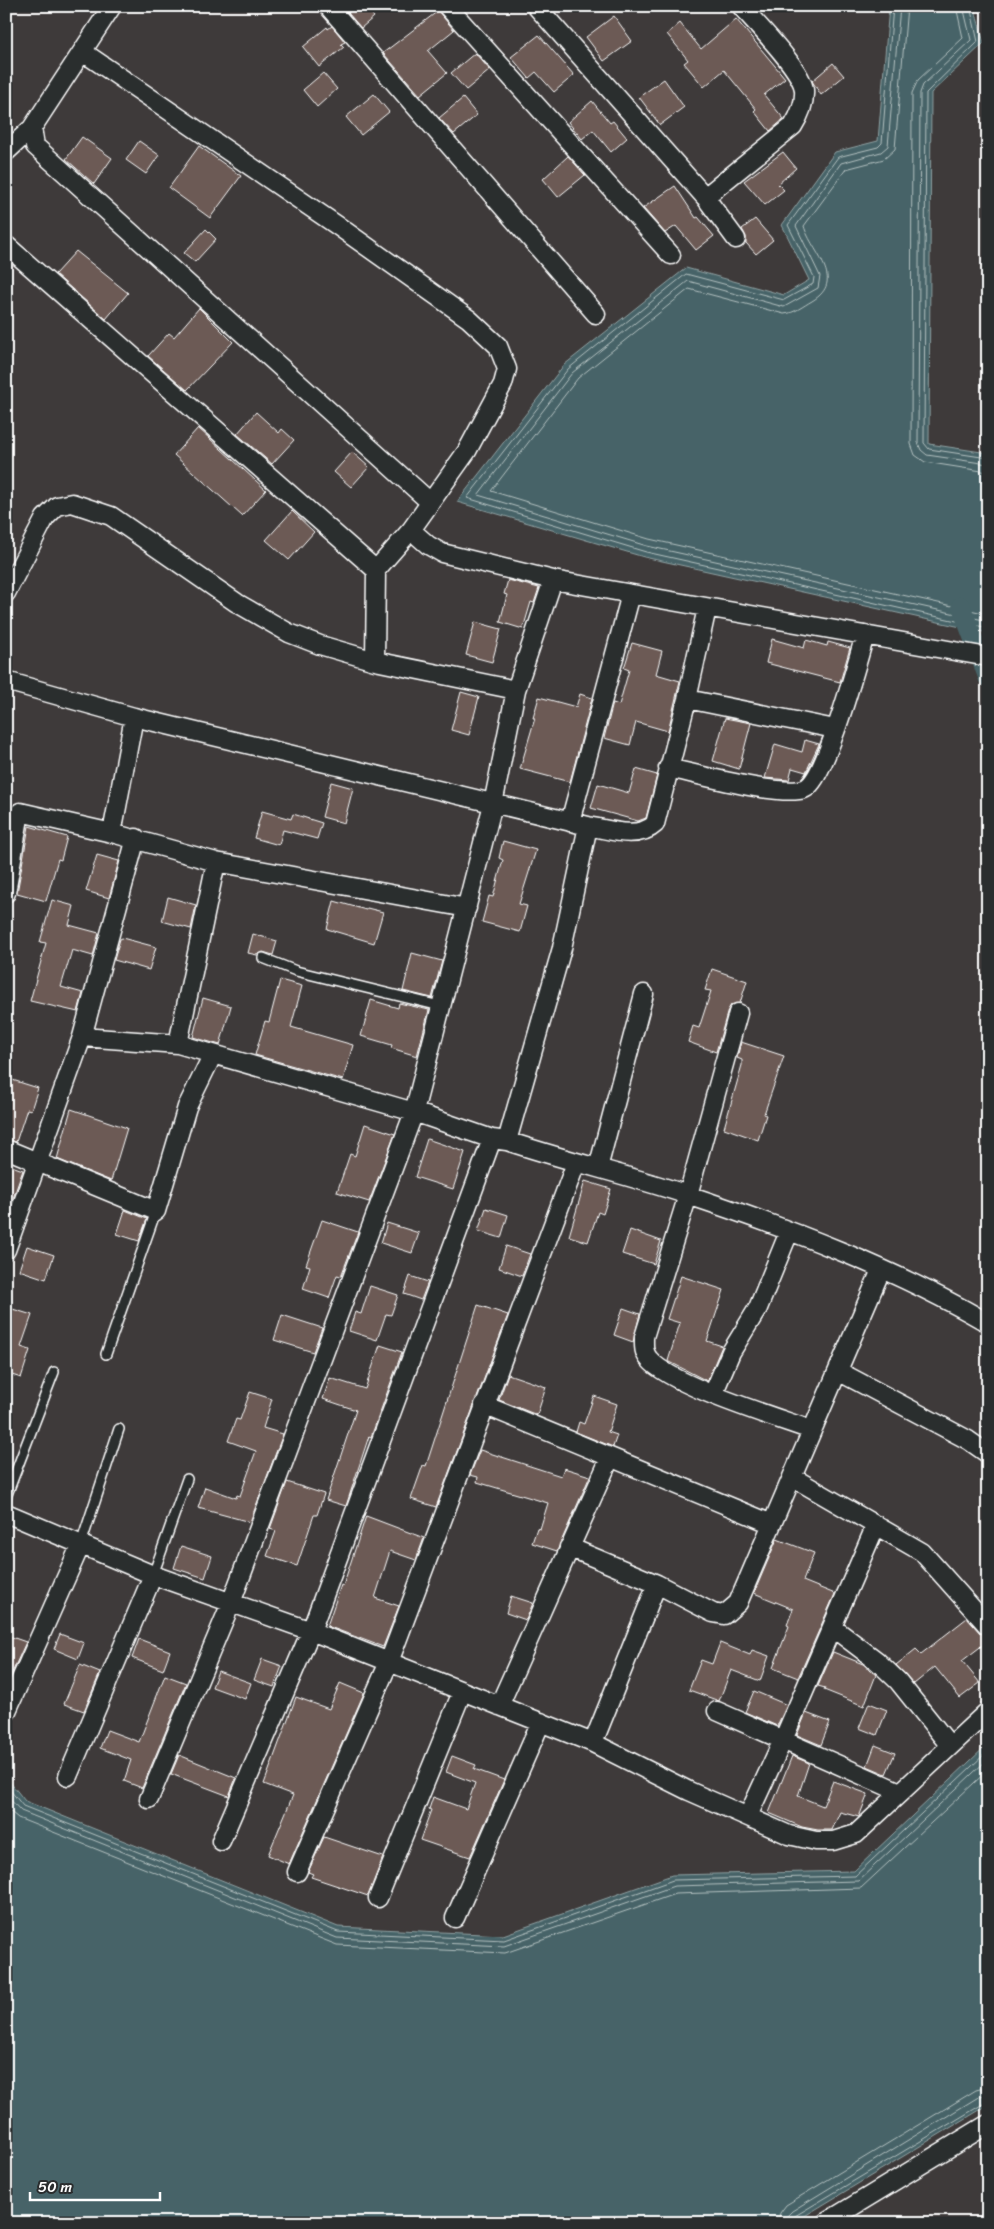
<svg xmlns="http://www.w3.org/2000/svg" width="994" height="2229" font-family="Sriracha,sans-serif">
<rect width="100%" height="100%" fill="#3e3a3a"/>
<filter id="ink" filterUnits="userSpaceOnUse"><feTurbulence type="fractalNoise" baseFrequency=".02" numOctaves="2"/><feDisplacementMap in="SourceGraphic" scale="10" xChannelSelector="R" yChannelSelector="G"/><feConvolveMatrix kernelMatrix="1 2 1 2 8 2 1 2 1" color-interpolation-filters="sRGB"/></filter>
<g filter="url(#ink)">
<path fill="#466467" stroke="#90a2a4" d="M889,6H974L984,43L931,93L929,444L988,453V633L644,557L457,502L564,365L686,268L784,295L809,280L782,225L835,152L878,141Z
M988,1744V2105L793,2223H6V1777L25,1801L338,1927L503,1935L672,1875L854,1871Z"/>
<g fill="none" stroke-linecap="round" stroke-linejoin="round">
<path stroke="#b5c1c2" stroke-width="1" d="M893,6L882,143L878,147L838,157L788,225L814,277L813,284L784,300L686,274L568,369L467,498L646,552L988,628
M900,6L888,146L881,152L841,163L796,226L820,276L818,288L784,307L688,281L572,373L478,495L647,546L988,621
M907,6L895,149L884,159L846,169L804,226C812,253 847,280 812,301C803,306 795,313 784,314L689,289L578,378L491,491L649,539L988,614
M956,6L963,38L918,80L912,93L911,444L915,455L925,462L988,472
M963,6L971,40L923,85L920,93L918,443L921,450L927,455L988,464
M970,6L978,42L926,93L924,443L929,449L988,458
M6,1785L23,1806L338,1932L504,1940L673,1880L855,1876L988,1751
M6,1795L21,1811L337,1938L504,1946L674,1886L858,1881L988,1759
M6,1808L18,1818L337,1945L505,1953L675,1894L861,1888L988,1770
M778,2223L780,2213L786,2205L976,2090L988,2087
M785,2223L787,2216L792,2211L980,2096L988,2095
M792,2223L795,2216L988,2101"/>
<path stroke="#466467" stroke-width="19" d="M961,606L988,678"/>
</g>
<path fill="#6c5a55" stroke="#fff" d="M356,6H365L374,17L361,28L348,13Z
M438,11L454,30L428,51L447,73L420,95L383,53Z
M614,16L632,41L604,61L586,37Z
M736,19L785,78L764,95L784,119L770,131L754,111L756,109L724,70L704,87L684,63L688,60L667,34L680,23L701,49Z
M332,26L345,42L341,44L344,47L319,67L303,47L327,27L328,29Z
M539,35L574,75L554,92L536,72L529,78L511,57Z
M475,53L490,70L466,90L451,73Z
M833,63L844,76L821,95L812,81Z
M323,73L337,89L317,107L303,90Z
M664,79L684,107L660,125L639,97Z
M374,94L389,112L361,135L346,117Z
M463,98L477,115L454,134L439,118Z
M592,101L610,123L613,121L627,138L611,152L593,130L582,139L568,122Z
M82,137L112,158L94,184L66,159Z
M139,141L159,155L146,174L126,160Z
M199,146L241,176L210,218L169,188Z
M783,152L796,168L778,184L784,190L765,205L744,181Z
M568,156L585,175L558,197L543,179Z
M675,186L696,218L698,217L714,236L696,250L676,226L665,233L643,208Z
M755,219L773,240L756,254L746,243V237L742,229Z
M206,229L216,239L195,262L184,253Z
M76,251L128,293L106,319L55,274Z
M199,308L233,342L187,390L148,356L169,333L174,337Z
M256,412L279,433L282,429L294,440L272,464L237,434Z
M198,428L266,490L242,516L174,455Z
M352,452L369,467L351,487L334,472Z
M292,511L314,532L289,560L266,540Z
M508,580L539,588L534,603L531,602L523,629L500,622L507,595L504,594Z
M475,622L501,629L492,662L466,655Z
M772,639L804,648L806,640L827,646L828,642L850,648L840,682L766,663Z
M632,643L662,651L656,674L680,681L668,731L636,722L630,745L604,738L613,703L619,705L629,670L624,668Z
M461,692L479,697L469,735L451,730Z
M580,694L592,698L570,782L520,769L535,718H533L539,697L576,707Z
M725,718L751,723L739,769L713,761Z
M805,740L819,744L806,772L792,768L789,780L765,778L775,744L802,752Z
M636,769L657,775L646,818L638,821L591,808L598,784L629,793Z
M331,782L353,788L344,823L322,817Z
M262,811L291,819L293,814L322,823L317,839L283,830L279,845L254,838Z
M29,826L67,837L61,860L58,859L46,901L17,893Z
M503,841L536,850L519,904L527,906L520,932L482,922L489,896L493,897L503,860L499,858Z
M97,855L119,861L109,898L86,891Z
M168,897L196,905L191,929L162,921Z
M52,900L74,906L69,925L99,933L93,956L72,950L61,987L83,993L78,1012L30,1001L46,943L40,942Z
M334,901L366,910L367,908L383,912L374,943L327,929Z
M253,934L277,941L273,955L263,952L257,955L248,953Z
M122,938L156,947L149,970L114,960L120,939Z
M412,953L442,961L432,998L403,991Z
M712,969L747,981L740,1003L731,1005L728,1010L716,1052L688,1042L693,1026L699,1028L711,991L705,990Z
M280,980L302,986L291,1027L353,1045L343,1080L255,1055L265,1021L269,1022Z
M203,998L231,1006L220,1045L193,1037Z
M371,1000L398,1008L399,1003L429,1010L417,1056L391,1048L392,1045L361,1036Z
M741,1042L784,1056L764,1114L766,1115L758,1140L724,1128L742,1065V1060L737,1058Z
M6,1078L38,1088L31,1110L27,1109L16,1142L6,1139Z
M71,1109L127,1128L111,1181L57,1159Z
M365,1124L395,1134L369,1202L337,1192L350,1154L355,1156Z
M427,1139L465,1152L453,1189L415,1177Z
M6,1164L23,1170L6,1218Z
M585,1181L611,1189L603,1214L598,1212L588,1242L569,1236Z
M486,1208L508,1215L501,1238L478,1231Z
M125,1210L147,1219L139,1241L117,1234Z
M322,1220L358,1232L341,1276L337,1275L329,1298L303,1289L310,1266L306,1265Z
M387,1223L419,1233L412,1253L381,1243Z
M630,1230L661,1241L654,1264L622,1254Z
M27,1246L54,1255L46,1279L19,1270Z
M506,1246L530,1254L522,1276L499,1268Z
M410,1276L428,1282L421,1300L404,1294Z
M681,1276L724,1290L707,1341L722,1346L707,1381L668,1361L680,1323L667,1319Z
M370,1286L398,1295L391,1315L386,1314L377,1340L349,1331L355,1312L361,1314Z
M478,1305L508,1315L436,1507L411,1499L423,1465L426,1466Z
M6,1307L32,1315L21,1347L30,1350L21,1378L6,1373Z
M623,1308L640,1314L633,1342L614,1335Z
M282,1315L322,1328L313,1352L274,1340Z
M380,1345L402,1352L371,1437L369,1436L346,1506L326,1500L356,1410L323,1399L330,1378L365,1389Z
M508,1374L546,1387L537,1415L499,1400Z
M250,1392L272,1399L263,1428L283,1434L250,1522L198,1508L205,1487L236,1498L237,1495L240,1496L256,1451L228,1441L236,1419L240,1420Z
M594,1396L617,1404L608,1432L617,1435L613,1447L576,1432L579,1422L584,1424Z
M480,1450L561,1476L564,1468L590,1476L557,1551L532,1543L537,1528L540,1529L548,1503L477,1482L478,1477L470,1475Z
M287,1482L324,1494L317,1515H314L297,1566L267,1556L276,1531L270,1529Z
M366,1516L424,1538L416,1560L390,1551L375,1598L399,1606L383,1647L327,1626L341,1585L343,1586Z
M777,1539L814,1553L803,1581L835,1594L798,1678L773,1668L789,1626L787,1625L793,1609L754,1593Z
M181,1546L212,1556L205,1578L174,1568Z
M511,1596L533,1603L526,1620L506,1613Z
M967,1618L980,1633L988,1636V1641L962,1661L980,1683L960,1698L935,1667L914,1684L896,1665L916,1649L921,1654Z
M60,1634L84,1643L78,1659L54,1649Z
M6,1635L26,1642L6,1686Z
M139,1639L170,1651L163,1670L132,1658Z
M720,1643L750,1655L752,1650L769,1656L760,1681L731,1670L719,1701L689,1690L701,1660L712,1664Z
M833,1652L863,1664L876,1675L864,1706L824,1690L825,1688L818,1686Z
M262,1659L282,1666L274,1687L254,1680Z
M80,1665L100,1673L84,1711L64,1704Z
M218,1671L251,1683L245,1699L212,1687Z
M165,1675L186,1683L142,1788L124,1781L131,1760L100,1748L107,1730L139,1742Z
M340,1683L364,1693L289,1864L268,1855L293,1795L264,1784L296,1697L329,1709Z
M754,1691L787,1705L777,1726L745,1712Z
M869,1703L887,1710L877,1735L859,1728Z
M806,1713L830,1722L821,1745L797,1735Z
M875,1745L895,1753L886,1774L867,1766Z
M179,1755L236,1778L229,1796L171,1774Z
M452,1756L476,1765L474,1769L504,1780L470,1857L420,1840L431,1810L429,1809L433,1797L466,1809L475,1783L446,1772Z
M792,1756L809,1763L798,1796L823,1806L833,1781L868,1794L859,1817L840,1812L832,1830H818L802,1827L769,1813Z
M324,1837L383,1857L368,1896L311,1877L313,1874L308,1872Z"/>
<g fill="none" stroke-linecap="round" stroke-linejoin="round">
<g stroke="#fff" stroke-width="12">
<path id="service" d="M263,958L296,971L440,1006
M106,1354L156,1211
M6,1497L54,1372
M81,1544L119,1429
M153,1575L187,1479"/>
</g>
<g stroke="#fff" stroke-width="21">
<path id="minor" d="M112,6L32,128L35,146L430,502
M328,6L596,314
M447,6L671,255
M536,6L705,197L736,239
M83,52L338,226L469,319L498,346L507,369L503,384L467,451L411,530L376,570L375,661
M6,152L32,128
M705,197L793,126C800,115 805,104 804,90C802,69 756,24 741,6
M6,245L376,570
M411,530L428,545L442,553L553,580
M6,593L45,518L57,506L72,503L111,516L237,603L289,633L320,645L375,661L516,690
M6,681L134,717
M687,699L835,729
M668,768C697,774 780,797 804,789C825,782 857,662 865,635
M570,822L631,594
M588,826C610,830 638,840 655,824L687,699L707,608
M216,862L178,1044L414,1112L492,1139L507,1141C567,1161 628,1175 688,1195C790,1229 895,1269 988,1323
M6,893L20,812L112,833
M467,908L216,862L112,833L134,717L588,826L562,948L507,1141
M738,1013L688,1195L644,1337C644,1345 643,1352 649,1359C670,1385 775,1417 811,1430
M82,1037L178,1044
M6,1149L156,1211L187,1107L213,1054
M598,1168L644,994
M6,1250L82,1037L136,838
M838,1371L968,1440L988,1454
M713,1394L731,1352L758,1308L789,1232
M484,1405L772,1524
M792,1477L922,1552L988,1626
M6,1513L153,1575L311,1631L593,1743L689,1791L789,1835L816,1841H833L856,1834L988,1711
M876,1525L832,1627L877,1661L898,1681L950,1746
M569,1547L657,1584
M499,1706L610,1458
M717,1711L900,1792
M6,1713L81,1544
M593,1743L657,1584L713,1613L724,1615L738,1603L881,1270
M68,1776L153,1575
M149,1799L231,1603L414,1112L493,804L516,690L553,580L988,657
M748,1816L783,1740L832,1627
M221,1841L311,1631L492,1139
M297,1872L389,1662L576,1163
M378,1898L462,1692
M455,1918L541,1722
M825,2223L988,2124"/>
</g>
<use href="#service" stroke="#2a2d2e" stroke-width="9"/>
<use href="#minor" stroke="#2a2d2e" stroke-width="18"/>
</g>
</g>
<rect width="994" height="2229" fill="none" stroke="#2a2d2e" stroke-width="25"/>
<rect x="12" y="12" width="969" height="2204" fill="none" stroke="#fff" stroke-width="2" filter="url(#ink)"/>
<path d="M30 2192v8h130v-8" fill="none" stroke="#ffffff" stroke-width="2.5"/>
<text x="38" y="2192" font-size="15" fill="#ffffff" stroke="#2a2d2e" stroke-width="4" paint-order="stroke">50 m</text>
</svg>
